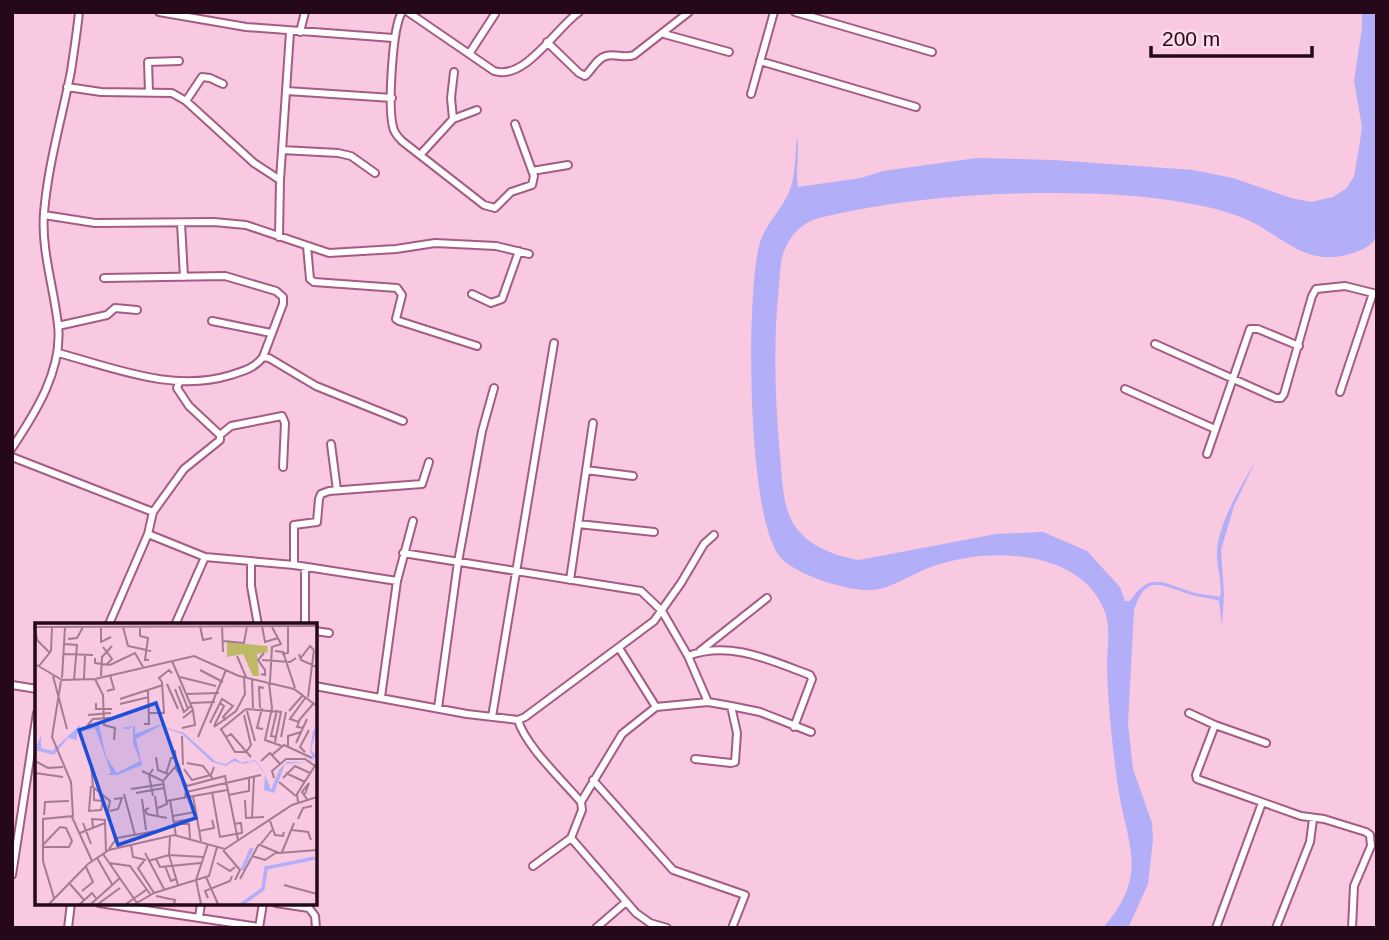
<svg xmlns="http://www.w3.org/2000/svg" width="1389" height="940" font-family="Arial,sans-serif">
<rect width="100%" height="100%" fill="#f9c8e1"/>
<path fill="#b2aef7" d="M1362,12H1377V235C1372,246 1364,249 1353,253C1315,265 1296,249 1266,230C1250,219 1230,213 1212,208C1159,196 1108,193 1054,193C976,193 899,199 823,217C801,222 791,234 783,254C780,264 780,275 779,286C773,342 775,399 780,455C782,475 782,499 790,517C801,544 834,556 859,560L996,534L1043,532L1087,551L1120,587L1125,601H1130C1151,570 1163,584 1192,592C1201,595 1211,595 1220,597C1223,582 1216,567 1217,552C1218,523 1242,485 1256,460L1234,506L1221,550L1224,595L1222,626L1219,601C1210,597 1201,598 1192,595C1161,586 1147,572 1134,610L1128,724L1133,769L1152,823L1153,840L1148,884L1129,926L1103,928C1152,871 1125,844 1117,780C1112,743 1108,705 1107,668C1107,649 1111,630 1105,612C1081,547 984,547 931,567C914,573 897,585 879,589C856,595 795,575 780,557C747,517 746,299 759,246C764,225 781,211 789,192C796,176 795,154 797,137C800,154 795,171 798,187L861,178L883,171L977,158L1054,160L1193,170L1233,178L1291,198L1311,202L1333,197L1347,188L1354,176L1359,148L1362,127L1354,81L1362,28Z"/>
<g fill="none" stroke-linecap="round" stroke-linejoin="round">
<g stroke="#a45c85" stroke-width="10">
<path id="minor" d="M159,12L246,27L393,38
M402,12C392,28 388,108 393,127C394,133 398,137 402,141L484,205L495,208L511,192L532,185L534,176L515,124
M408,12L494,71C525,81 555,29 579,12
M795,12L932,52
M300,32L305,12
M664,34L729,52
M547,42L579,73L585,76C592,70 597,58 606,56C615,53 624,59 634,55L689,12
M469,54L495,14
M760,61L916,107
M67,87L101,92L172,93L186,101L254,163L280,180
M287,91L392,98
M149,92L148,62L179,61
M751,94L774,12
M186,101L202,77L210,78L223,84
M453,119L477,110
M282,150L338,153L351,156L375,173
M420,155L453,119L451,98L454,72
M532,171L568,165
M44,215L95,223L214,222L246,225L329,253L396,249L435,243L496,246L529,254
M181,223L184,277
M279,237L280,180L290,32
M307,246L310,279L314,282L397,288L402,295L396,319L399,321L477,346
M104,278L225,276L276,291L283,297V304L263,357
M472,294L491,303L502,299L519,251
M212,321L271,333
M58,326L107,315L115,308L137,310
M1155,344L1276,398H1281L1284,394L1312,296L1316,289L1345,286L1377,294
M58,353C115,368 173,393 231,375C243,371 255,368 263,357L269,358L316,386L403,421
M179,383L177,388L189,406L220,435
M1125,389L1215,429
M1340,392L1373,293
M331,444L337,490
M12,448C36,412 63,369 58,325C54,288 41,250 44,213C48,164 62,118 71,71C74,51 77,32 79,12
M1207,454L1250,329H1258L1299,346
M12,457L153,512
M586,470L633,476
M578,524L654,532
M148,534L205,557L294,565L397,581
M403,553L641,591L662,611L688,656
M251,561V586L258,625
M294,565V525L317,522L319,499L321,494L329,491L422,484L429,462
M305,567V625
M570,580L593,423
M109,624L148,534L153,512L184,469L220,440V435L231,426L282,416L285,423L283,467
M175,625L205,557
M315,631L329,633
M619,648L656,707
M700,651L767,598
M12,685L37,689
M315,686L467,714L518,720L525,717L654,621L681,583L704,544L714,535
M381,697L397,581L413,521
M708,702L688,656C730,640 772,661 810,675L812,679L794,727
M438,708L458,562L482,431L494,388
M1189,713L1215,725L1266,743
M492,717L554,343
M518,720C525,745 562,780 581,802L582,810L571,838L636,913L650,923L667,928
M1215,725L1196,775L1197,779L1301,816L1324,819L1366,832L1370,835L1371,846
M695,759L731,763L735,762L737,733L731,706
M593,780L673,870L745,895L732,928
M581,802L622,734L656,707L708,702L731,706L760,712L811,732
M533,866L571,838
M12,875L37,713
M99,903L259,927
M276,903L309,908L315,916L316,928
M199,918L201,903
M68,928L71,903
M259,928L263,903
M596,928L626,902
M1216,928L1262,803
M1276,928L1310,842L1313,819
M1352,928L1354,886L1371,846"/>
</g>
<use href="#minor" stroke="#fff" stroke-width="6"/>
</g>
<g transform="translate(35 623)">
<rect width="282" height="282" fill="#f9c8e1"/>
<path d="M192,19L232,23L233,29L222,31L224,53H218L208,31L192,34Z" fill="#bdb967"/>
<path d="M64,101L71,134L82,150L105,138L98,120V104H97L94,106H92L86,105L100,103V111L124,102L149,110L181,139L191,141L200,135L207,140L211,138L214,139L219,137L221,138L229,149L236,167L244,147L252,139H271L278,136L275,127L278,108L282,103L276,127L281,132L278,137L272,139L250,141L239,170L229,167L230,151L220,138L208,141L199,138L191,143L177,139L147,111L125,103L101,116L107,142L82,152H72L76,150L60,105L42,110V117L33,115L19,132L0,127L6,112V125L17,128L45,102V106Z" fill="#b2aef7"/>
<path fill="none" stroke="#b2aef7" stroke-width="3.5" d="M207,247L217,225M207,281L228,266L231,245L280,235"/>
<path fill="none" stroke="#a47c91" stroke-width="2" d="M66,3V19L76,14M105,3V13L113,15L110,37H114M165,3L168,17L177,15M187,3L188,29M227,3L230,19L243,15M88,4L93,23L116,28M33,16L42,15L48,4M188,18L209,20L212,3M29,21L42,22L39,57M68,24L77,36L72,41M240,28L248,29L260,65M15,30L2,17L0,4L282,3M28,31L58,32M247,31L253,30V3M264,31L266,37L282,44M202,33L211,54M60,35V40L75,42L100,30L108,44M265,36L275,23L279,27M227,37L255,39L261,35M137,38L158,87L148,95M0,41L27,57M4,43L16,28L17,4M165,47L188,59M226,51L230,52V47L223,37L229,30M18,53L32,106M66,53L67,34L77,23M145,54L181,63M27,55L30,4M49,56L50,32M60,56L68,72L69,102L80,105L79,117M217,56L218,85M26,57L60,56L159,33L204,53L259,66L282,83M127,59L124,55L134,47L137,50M235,59L237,24L246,21L237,4M234,60L237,85L230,117L247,123M132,61L143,86M144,63L153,86M140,66L149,89L156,83M72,68L79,66L75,52M151,71L184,70M273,74L279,27M85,76L128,62M61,80V86H77M156,80L180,79M85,81L114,74M225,85L224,64L229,65M227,85L222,105L228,106M211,86L246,89L240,119M212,88L220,118M254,88L268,72M114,90H129L127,59M53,92L76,90M264,99L255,96L271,74M175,100L187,76L198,83L188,94L191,97M109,101H114L113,67M52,103L58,96L75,95M179,103L189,83L185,80M179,104L201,88L210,71L209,55M147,105L160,102L158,88M269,105L262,104L265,96L279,80M186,106L200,129H211L216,122L209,92M185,107L211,86M147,113L148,142M163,114L191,47M191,114L196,111L216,134M241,114L236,113L242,87M246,114L251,89M261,120L272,96M253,123V113L266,109M270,129L265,124L274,107M237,132L249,122L277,135M121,134L123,147L133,151M0,138L13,145L28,144M226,138L235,130L245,141M56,140L58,164L75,178L73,188L80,216M152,140L168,143L178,156L190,153L203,217M140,144L152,163L178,156M149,146L157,157L176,152L179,144M107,148L128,158L132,181L123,185M0,150L28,154M251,150L270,159M131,151L136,135H141M239,155L237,148L251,136H270L280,143M248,155L260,143L275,150M128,158L141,143L140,127M244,159L261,173M56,163L54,188L66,187L68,178L59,177V166M96,166L129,161M177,169L185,214M101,170L129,165M89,171L100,212M270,171L274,160L267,169L272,176M193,172L214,168V155M118,173L114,152L118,146M120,173L123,194M158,173L166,218M150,174L151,169L226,152M107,176L111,207M135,177L141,213M210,177L211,195L229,194M131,178L192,167M263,179L262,171L281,141M114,185L110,187L112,191L132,195M75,188L83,186L87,175L79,176M9,192L10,179L34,178M138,193L160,189M37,194L57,238M217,194L219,154M263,196L268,185L277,183M70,197L71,229M235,198L240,212L248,213L249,209M139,199L161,195M48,200L56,221M147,201H154L155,216M58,204L57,196L71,197M237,207L225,222L244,230L282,227M257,207L273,209L276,217M164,208L179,205L177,197M45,210L70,200M135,213L134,232L143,262M184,214L207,210L206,200L199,201M96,222L98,234L111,237M7,224H34L37,218L31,205L25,204L7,223M74,226L82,215L121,208M188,227L205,247L200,257M247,229L259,200M110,230L129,266M68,231L102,280M217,233L230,237L242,229M62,235L77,261M121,236L125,244L166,240M109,238L103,245L119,270M113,238L134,232L168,234M74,240L95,243L115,271M182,240L195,248L200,244M130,243L136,258L141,256M171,254L183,281M205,256L224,221M35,261L49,277M249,262L282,271M47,268L58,259L51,244M121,273L140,277L139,281M19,275L8,238V196L38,193L36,159L17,114L26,58M173,275L170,268L195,258L197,253M14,281L53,241L74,227L139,212L190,226L257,182L282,174M45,281L57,270L61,275M56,281L85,255M63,281L85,265M91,281L111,267M100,281L119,270L174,253L182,224M166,281L161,257L173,221"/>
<path fill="#1d4ed8" fill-opacity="0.15" stroke="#1d4ed8" stroke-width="3.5" d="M121,80L161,195L83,222L44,107Z"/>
<rect width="282" height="282" fill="none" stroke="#25091a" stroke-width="3.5"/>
</g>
<rect width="1389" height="940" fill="none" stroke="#25091a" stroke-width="28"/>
<path d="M1151 46v10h161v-10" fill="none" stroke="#25091a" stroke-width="3.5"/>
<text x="1162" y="46" font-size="21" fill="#25091a" stroke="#fcdbeb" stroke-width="5" paint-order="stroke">200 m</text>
</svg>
